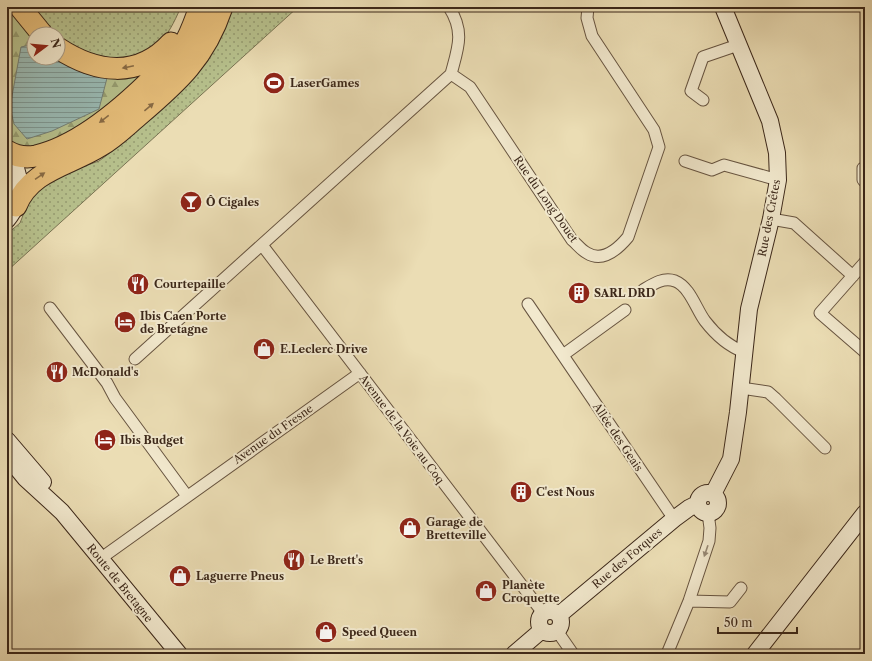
<svg xmlns="http://www.w3.org/2000/svg" width="872" height="661" font-family="'Libre Caslon Text',serif">
<defs>
<pattern id="grass-dots" width="8" height="8" patternUnits="userSpaceOnUse"><rect width="8" height="8" fill="#b7c18d"/><path d="M2 2h.1M6 6h.1" fill="none" stroke="#969d72" stroke-width="1.8" stroke-linecap="round"/></pattern>
<pattern id="forest-firs" width="22" height="20" patternUnits="userSpaceOnUse"><rect width="22" height="20" fill="#b7c18d"/><path d="M5 1l3.5 6h-7zM16 11l3.5 6h-7z" fill="#969d72"/></pattern>
<pattern id="water-rules" width="6" height="5" patternUnits="userSpaceOnUse"><rect width="6" height="5" fill="#99bab4"/><path d="M0 2.5h6" fill="none" stroke="#7e9792"/></pattern>
</defs>
<rect width="100%" height="100%" fill="#ebddb4"/>
<filter id="stains"><feTurbulence type="fractalNoise" baseFrequency=".005" numOctaves="4"/><feColorMatrix values="0 0 0 0 .2 0 0 0 0 .09 0 0 0 0 .02 0 0 0 .5 -.17"/></filter>
<radialGradient id="worn" r=".72"><stop offset=".6" stop-color="#630" stop-opacity="0"/><stop offset="1" stop-color="#630" stop-opacity=".3"/></radialGradient>
<path fill="url(#grass-dots)" stroke="#797453" d="M32,7H181C174,22 168,37 154,47C127,66 81,61 58,37V34H55Z
M233,7H298L7,271V234L20,223L31,195L56,176L99,161L122,144L184,88L200,71L217,45Z"/>
<path fill="url(#forest-firs)" stroke="#797453" d="M7,7H10L34,39V58L66,63L83,73L107,78L157,65L129,93L62,141L25,151L14,143L7,136Z"/>
<path fill="url(#water-rules)" stroke="#737f76" d="M34,44V58H58L83,73L107,78L99,109L52,131L27,139L14,124L10,107L21,47Z"/>
<g fill="none" stroke-linecap="round" stroke-linejoin="round">
<g stroke="#675440" stroke-width="13">
<path id="street" d="M449,7C465,32 458,48 451,74
M451,74L470,87L572,240C577,244 581,250 587,253C603,263 618,249 628,237L659,147L654,130L592,36L587,18L588,7
M703,100L691,91L703,57L738,45
M685,161L712,170L724,165L778,180
M863,168V180L865,182
M771,219L794,223L853,276
M262,245L543,613
M865,262L820,313L865,352
M643,290C653,284 663,277 675,281C690,287 696,309 705,321C715,334 728,346 744,352
M528,304L674,519
M50,308L107,383L115,398L187,496
M563,355L625,310
M135,359L451,74
M741,388L768,392L776,399L825,448
M100,559L360,373
M689,601L730,602L741,588
M557,631L573,654
M667,654L689,601L709,541L710,528L708,513"/>
</g>
<g stroke="#3b2719" stroke-width="18">
<path id="secondary" d="M7,151C22,173 25,198 7,220
M7,440L43,482
M7,456L25,478L62,512L179,654
M698 503a10 10 0 1 1 20 0a10 10 0 1 1-20 0Z
M713,494L731,459L738,412L749,309L771,219L778,180L777,153L770,121L723,7
M539 622a11 11 0 1 1 22 0a11 11 0 1 1-22 0Z
M559,615L674,519L689,508L697,504
M514,654L542,630
M755,654L865,513"/>
</g>
<g stroke="#3b2719" stroke-width="23">
<path id="highway" d="M20,7L42,34
M58,48C96,73 138,79 171,43
M7,151C15,156 26,158 36,156C80,146 125,106 156,75C166,66 176,57 183,46C191,34 195,20 200,7
M16,206C30,170 70,165 100,146C114,138 126,126 138,116C178,82 205,58 222,7"/>
</g>
<use href="#street" stroke="#f2e9ce" stroke-width="11"/>
<use href="#secondary" stroke="#f2e9ce" stroke-width="16"/>
<use href="#highway" stroke="#e6be7a" stroke-width="21"/>
</g>
<defs><path id="oneway-solid" d="M-6-.8H1V-3.2L6.5 0L1 3.2V.8H-6Z"/></defs>
<g fill="#886b45">
<use href="#oneway-solid" transform="translate(128 67) rotate(168)"/>
<use href="#oneway-solid" transform="translate(149 107) rotate(-40)"/>
<use href="#oneway-solid" transform="translate(104 119) rotate(142)"/>
<use href="#oneway-solid" transform="translate(40 176) rotate(-34)"/>
</g>
<use fill="#968874" href="#oneway-solid" transform="translate(706 551) rotate(109)"/>
<defs>
<g id="stadium-disc" transform="scale(1.15)"><circle r="9.5" fill="#8f2418" stroke="#f2e9ce"/><path d="M0-5a6.5 5 0 1 0 0 10a6.5 5 0 1 0 0-10ZM-3.5-1.8h7v3.6h-7Z" fill="#fff"/></g>
<g id="bar-disc" transform="scale(1.15)"><circle r="9.5" fill="#8f2418" stroke="#f2e9ce"/><path d="M-6-5H6L.8 .8V4.5H3.5V6h-7V4.5H-.8V.8Z" fill="#fff"/></g>
<g id="restaurant-disc" transform="scale(1.15)"><circle r="9.5" fill="#8f2418" stroke="#f2e9ce"/><path d="M-5-6h1v4h1v-4h1v4h1v-4h1v5L-1.5 .5V6h-2V.5L-5-1ZM5-6V6H3V1.5H1.5Q1.5-4 5-6Z" fill="#fff"/></g>
<g id="building-disc" transform="scale(1.15)"><circle r="9.5" fill="#8f2418" stroke="#f2e9ce"/><path d="M-4-6H4V6H1V3H-1V6H-4ZM-2.5-4.3h1.7v1.8h-1.7ZM.8-4.3h1.7v1.8H.8ZM-2.5-1h1.7V.8h-1.7ZM.8-1h1.7V.8H.8Z" fill="#fff"/></g>
<g id="hotel-disc" transform="scale(1.15)"><circle r="9.5" fill="#8f2418" stroke="#f2e9ce"/><path d="M-6-4.5h1.5V1H6V5H4.5V3h-9V5H-6ZM-4 0a1.8 1.8 0 1 1 3.6 0ZM.5 0V-2.5h3Q6-2.5 6 0Z" fill="#fff"/></g>
<g id="shop-disc" transform="scale(1.15)"><circle r="9.5" fill="#8f2418" stroke="#f2e9ce"/><path d="M-5-2.5h2.3a2.7 3.5 0 0 1 5.4 0H5L5.5 6h-11ZM-1.5-2.5h3a1.5 2.3 0 0 0-3 0Z" fill="#fff"/></g>
</defs>
<g fill-rule="evenodd">
<use href="#stadium-disc" x="274" y="83"/>
<use href="#bar-disc" x="191" y="202"/>
<use href="#restaurant-disc" x="138" y="284"/>
<use href="#building-disc" x="579" y="293"/>
<use href="#hotel-disc" x="125" y="322"/>
<use href="#shop-disc" x="264" y="349"/>
<use href="#restaurant-disc" x="57" y="372"/>
<use href="#hotel-disc" x="105" y="440"/>
<use href="#building-disc" x="521" y="492"/>
<use href="#shop-disc" x="410" y="528"/>
<use href="#restaurant-disc" x="294" y="560"/>
<use href="#shop-disc" x="180" y="576"/>
<use href="#shop-disc" x="486" y="591"/>
<use href="#shop-disc" x="326" y="632"/>
</g>
<g text-anchor="middle" dominant-baseline="central" stroke-width="4" stroke-linejoin="round" paint-order="stroke">
<g font-size="11" font-weight="bold" fill="#3b2719" stroke="#f2e9ce" text-anchor="start">
<text x="290" y="83">LaserGames</text>
<text x="206" y="202">Ô Cigales</text>
<text x="154" y="284">Courtepaille</text>
<text x="594" y="293">SARL DRD</text>
<text x="140" y="316">Ibis Caen Porte<tspan x="140" dy="13">de Bretagne</tspan></text>
<text x="280" y="349">E.Leclerc Drive</text>
<text x="72" y="372">McDonald's</text>
<text x="120" y="440">Ibis Budget</text>
<text x="536" y="492">C'est Nous</text>
<text x="426" y="522">Garage de<tspan x="426" dy="13">Bretteville</tspan></text>
<text x="310" y="560">Le Brett's</text>
<text x="196" y="576">Laguerre Pneus</text>
<text x="502" y="585">Planète<tspan x="502" dy="13">Croquette</tspan></text>
<text x="342" y="632">Speed Queen</text>
</g>
<g font-size="11" fill="#3b2719" stroke="#f2e9ce">
<text transform="translate(546 199) rotate(55)">Rue du Long Douet</text>
<text transform="translate(769 218) rotate(-79)">Rue des Crêtes</text>
<text transform="translate(402 429) rotate(53)">Avenue de la Voie au Coq</text>
<text transform="translate(273 434) rotate(-35)">Avenue du Fresne</text>
<text transform="translate(618 437) rotate(56)">Allée des Geais</text>
<text transform="translate(627 558) rotate(-40)">Rue des Forques</text>
<text transform="translate(120 583) rotate(51)">Route de Bretagne</text>
</g>
</g>
<rect width="872" height="661" fill="none" stroke="#ebddb4" stroke-width="24"/>
<rect x="8" y="8" width="856" height="645" fill="none" stroke="#3b2719" stroke-width="2"/>
<rect x="12" y="12" width="848" height="637" fill="none" stroke="#3b2719"/>
<g transform="translate(46 46) rotate(74)"><circle r="19" fill="#f2e9ce" stroke="#a99b86"/>
<path d="M0-3L7 15L0 10L-7 15Z" fill="#8f2418"/>
<text y="-6" font-size="11" font-weight="bold" text-anchor="middle" fill="#3b2719">N</text>
</g>
<path d="M718 627v6h79v-6" fill="none" stroke="#3b2719" stroke-width="2"/>
<text x="724" y="627" font-size="12" fill="#3b2719" stroke="#f2e9ce" stroke-width="3" paint-order="stroke">50 m</text>
<rect width="100%" height="100%" filter="url(#stains)"/>
<rect width="100%" height="100%" fill="url(#worn)"/>
</svg>
